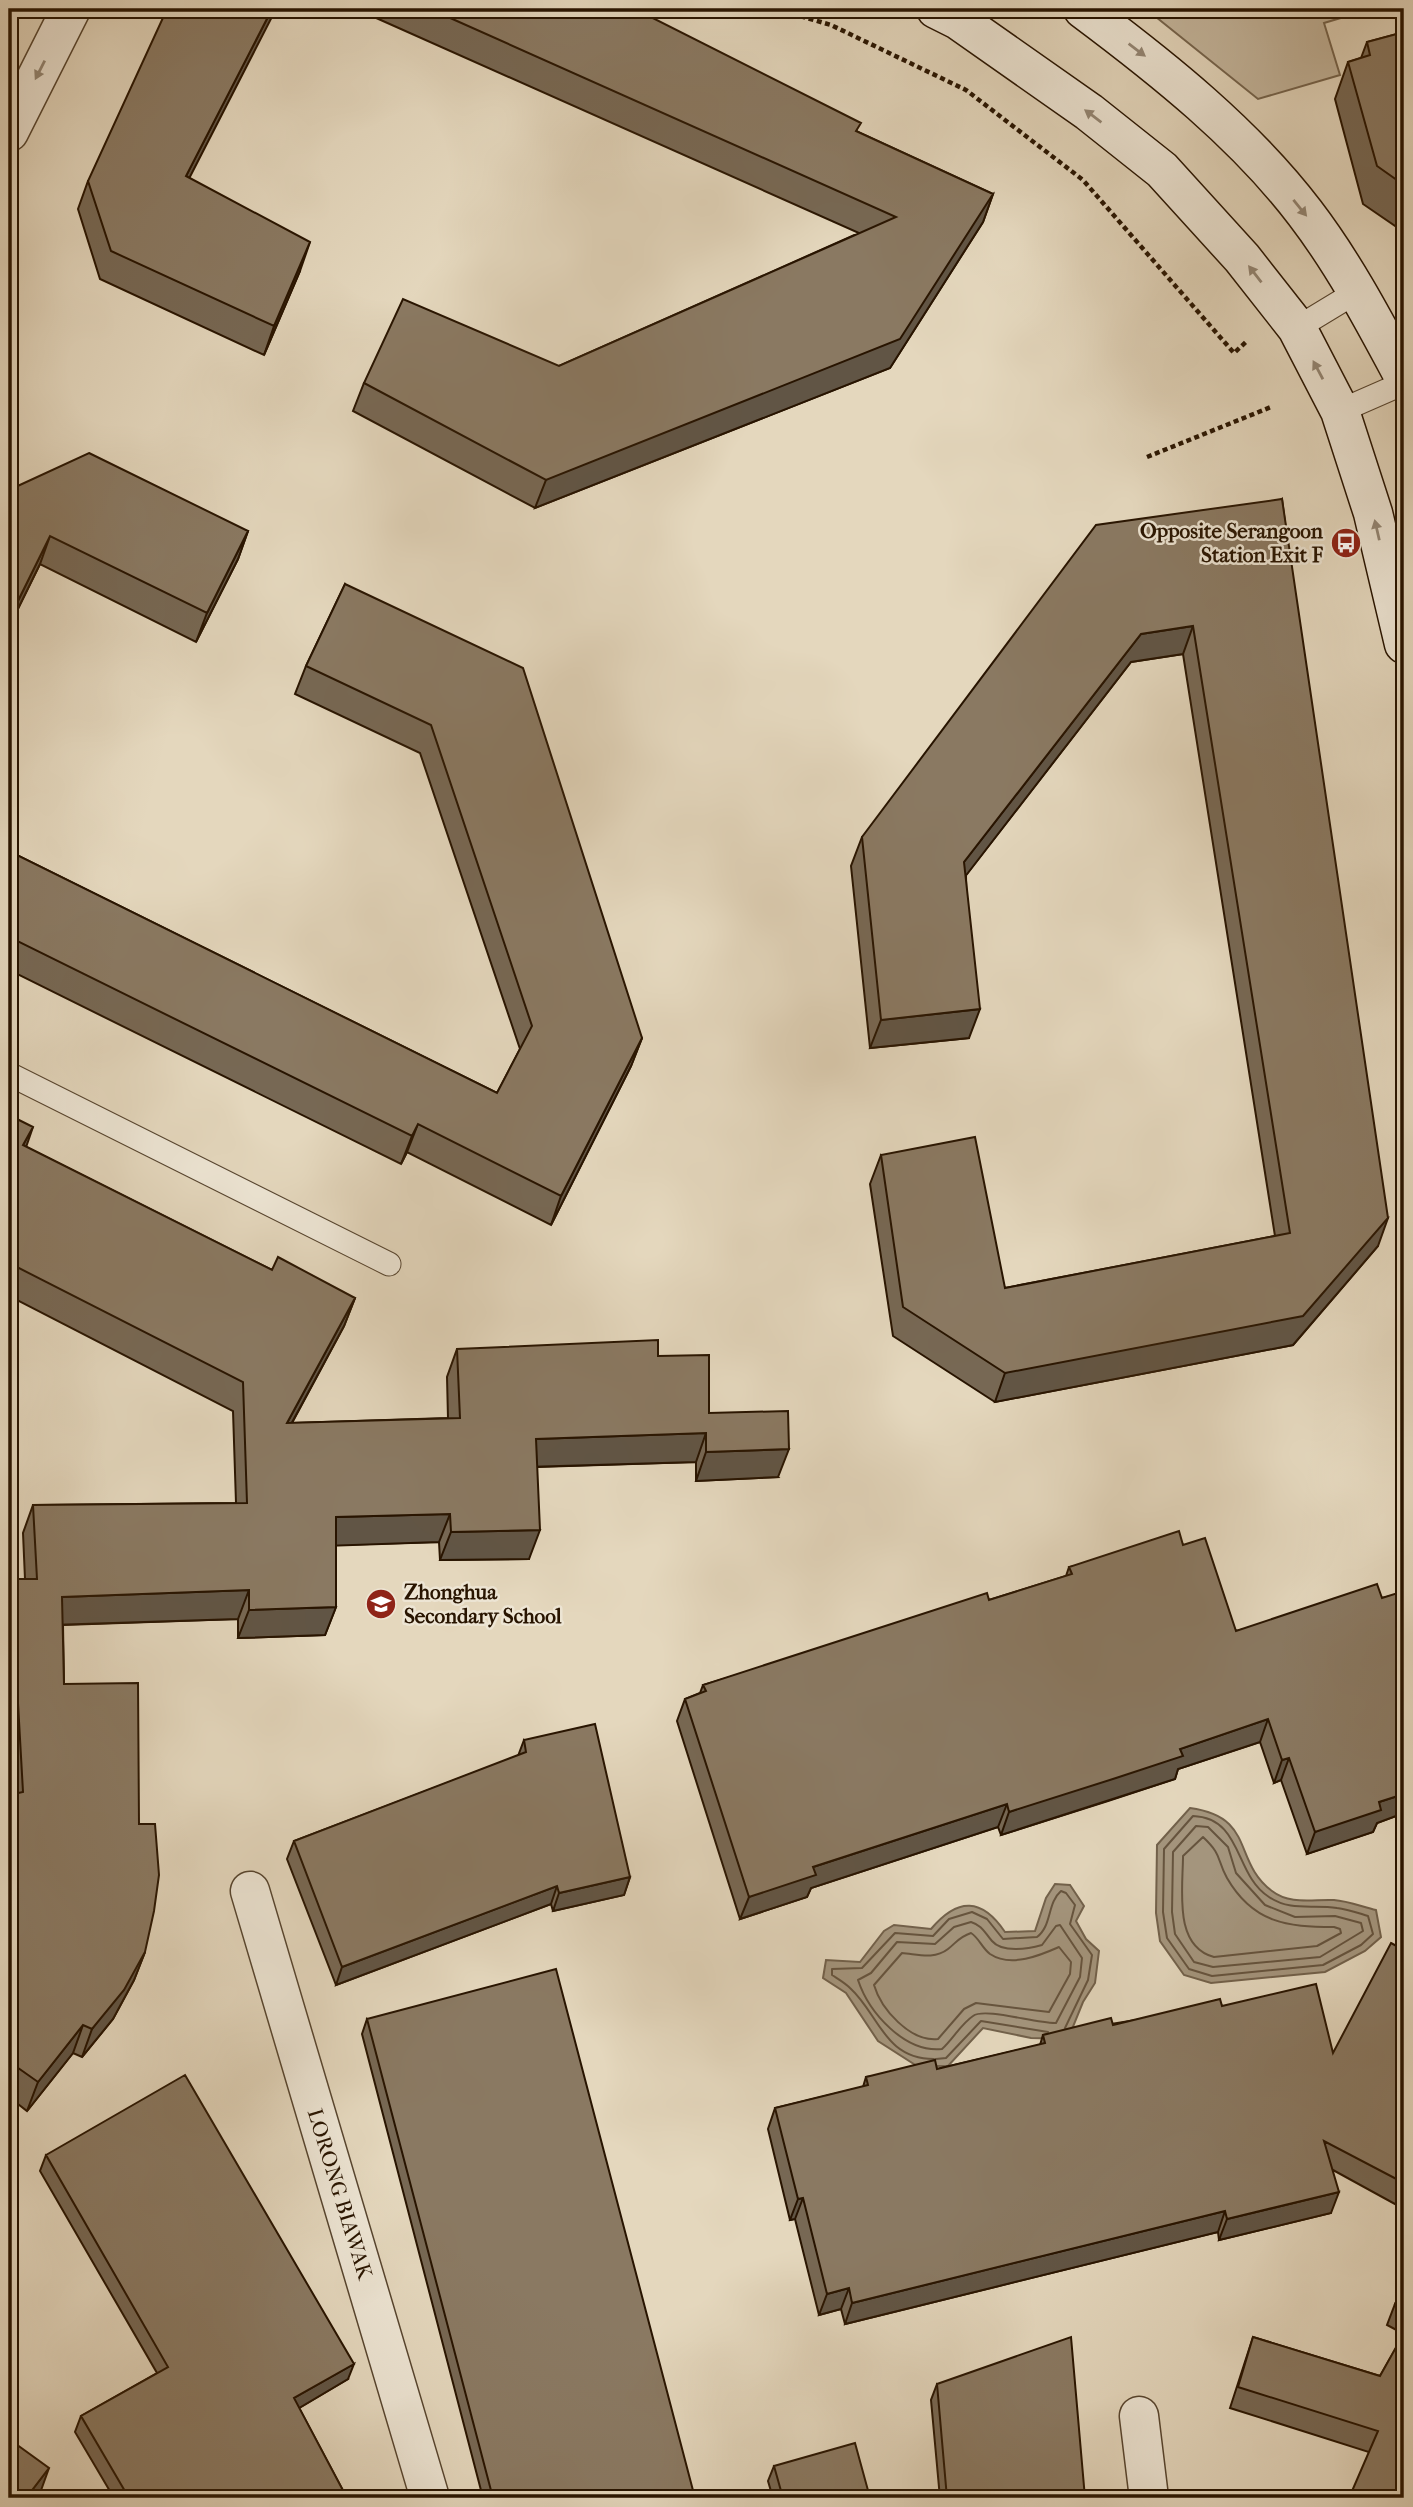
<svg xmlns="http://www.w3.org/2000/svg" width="1413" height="2507" font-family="'IM FELL French Canon',serif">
<rect width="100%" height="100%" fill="#e4d7bd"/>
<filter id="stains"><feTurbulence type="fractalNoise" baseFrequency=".00286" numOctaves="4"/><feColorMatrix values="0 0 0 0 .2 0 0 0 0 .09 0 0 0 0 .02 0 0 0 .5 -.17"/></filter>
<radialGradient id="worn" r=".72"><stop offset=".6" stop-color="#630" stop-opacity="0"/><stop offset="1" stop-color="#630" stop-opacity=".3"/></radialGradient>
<path fill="#c4b69d" stroke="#76654e" stroke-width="2" d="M1146,9H1371L1324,23L1340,75L1258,99Z"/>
<path fill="#a4957d" stroke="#72614b" stroke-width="2" d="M1190,1808C1256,1817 1232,1861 1272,1891C1290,1905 1313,1899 1334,1900C1348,1901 1363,1907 1376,1910L1381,1937L1365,1951L1325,1972L1211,1983L1184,1975L1160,1941L1156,1913L1157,1845Z
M1055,1884L1070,1885L1084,1906L1076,1921L1086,1939L1099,1951L1095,1983L1083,2002L1068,2039L1031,2038L983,2028L948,2066H917L878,2041L846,1993L823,1978L826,1960L860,1962L884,1931L894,1925L931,1929C958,1897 982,1898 1005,1932L1035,1931L1046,1898Z"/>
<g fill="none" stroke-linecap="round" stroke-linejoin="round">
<path stroke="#66543e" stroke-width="2" d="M1193,1816C1243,1818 1234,1875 1269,1897C1291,1912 1313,1904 1337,1908C1347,1909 1358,1913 1368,1916L1373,1934L1361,1945L1323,1965L1212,1976L1189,1969L1167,1938L1163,1912L1164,1849Z
M1196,1826L1208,1827L1228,1847L1236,1873L1265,1905L1295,1917L1335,1916L1361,1923L1363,1931L1320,1957L1213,1967L1194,1962L1175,1934L1172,1912L1173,1852Z
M1203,1837C1223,1856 1216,1858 1227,1878C1253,1923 1287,1927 1334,1927L1340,1929L1341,1933L1317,1946L1214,1957C1173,1946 1183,1889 1183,1856Z
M971,1922C983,1926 984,1932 992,1941C1002,1953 1028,1949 1042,1945L1056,1926L1060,1925L1082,1958L1080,1977L1056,2023C1037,2024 985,2007 973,2016C961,2024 953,2039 942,2049C905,2053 869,2013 858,1980L871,1973L897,1942L935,1944L954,1927Z
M971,1933C979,1938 982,1948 990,1954C1011,1968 1041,1955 1059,1947L1071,1962L1070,1974L1049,2012L976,2003L964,2009L938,2039C910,2042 881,2009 874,1985L902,1953C917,1954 934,1960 948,1949C957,1942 959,1937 971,1933Z
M934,2059C884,2059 879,2014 850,1988C845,1983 838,1979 832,1975V1969L862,1968L895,1933L933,1936L949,1919L972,1912L987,1919L1003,1939L1037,1937C1052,1926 1047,1903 1061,1891L1066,1893L1075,1905L1070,1924L1092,1955L1088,1980L1065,2028
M936,2059L946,2058L981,2021L1048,2032"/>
<g stroke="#57452f" stroke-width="25">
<path id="service" d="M1297,328L1358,291
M1340,411L1404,383
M9,1074L389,1264"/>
</g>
<g stroke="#57452f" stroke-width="41">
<path id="minor" d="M250,1891L430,2498
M1139,2416L1149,2498"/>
</g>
<g stroke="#57452f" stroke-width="41">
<path id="tertiary" d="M9,132L71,9"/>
</g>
<g stroke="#281400" stroke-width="41">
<path id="secondary" d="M936,9L958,20L1089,112L1162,170L1242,258L1297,328L1340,411L1373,513L1404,644
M1083,9C1162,68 1245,134 1305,213C1344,264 1374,321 1404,377"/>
</g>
<path stroke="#281400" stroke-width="4.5" stroke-dasharray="5 3.5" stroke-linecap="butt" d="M776,9L831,25L966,90L1083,180L1234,353L1247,341
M1147,457L1271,407"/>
<use href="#service" stroke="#ede5d4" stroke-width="23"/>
<use href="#minor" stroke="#ede5d4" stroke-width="38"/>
<use href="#tertiary" stroke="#ede5d4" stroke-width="38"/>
<use href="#secondary" stroke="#ede5d4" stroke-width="38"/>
</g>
<path fill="#776854" stroke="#281400" stroke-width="2" d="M356,9H635L858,132L993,194L983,222L890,368L535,508L353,411L364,383L559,366L859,233Z
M1404,32V232L1363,204L1335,99L1348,62L1361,58L1367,42Z
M189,178L300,271L264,355L100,279L78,209L88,181Z
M9,490L248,531L238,559L196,642L40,564L9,627Z
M1282,499L1378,1246L1293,1345L995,1402L893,1336L870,1184L881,1155L1005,1288L1275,1236L1183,654L1131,662L966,875L969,1038L870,1048L851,866L862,837Z
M345,584L642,1038L631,1066L551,1225L407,1152L401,1164L9,970V851L497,1093L520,1049L420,753L295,694L306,666Z
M9,1115L26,1147L272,1270L355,1298L344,1326L292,1423L448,1418L447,1377L457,1349L658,1356L709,1413L778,1477L696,1481V1462L537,1467L529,1559L440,1560L439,1542L336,1545V1607L325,1635L238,1638V1619L63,1625L64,1684L139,1824L145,1952L134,1980L113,2019L82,2057L73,2053L27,2111L9,2097V1795L11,1794L9,1754V1584L11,1579H25L23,1533L33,1505L236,1503L233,1411L9,1296Z
M1183,1545L1236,1631L1404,1593V1813L1377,1823L1373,1832L1307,1854L1281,1780L1274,1783L1260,1742L1178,1769L1175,1779L1108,1801L1001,1835L998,1827L811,1888L807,1897L740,1919L677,1721L685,1699L700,1693L703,1685L989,1600L1066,1576L1069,1567Z
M524,1740L630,1877L624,1895L553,1911L551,1904L336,1985L287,1859L294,1841L518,1756Z
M1404,1950V2209L1333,2170L1331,2213L1219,2240L1218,2232L845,2324L841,2309L819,2315L795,2219L790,2220L768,2129L775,2108L863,2087L866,2077L937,2069L1040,2045L1043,2035L1222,2006L1333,2053Z
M367,2019L695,2498H483L362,2034Z
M46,2155L348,2379L299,2408L347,2498H114L75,2432L81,2416L157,2373L40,2171Z
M1404,2286V2498L1369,2452L1230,2408L1253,2337L1380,2376L1404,2334L1387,2325L1395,2304Z
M937,2384L1085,2498H940L931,2400Z
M774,2466L868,2498H773L768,2481Z"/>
<path fill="#615545" stroke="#281400" stroke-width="2" d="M272,9H276L176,204L186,176Z
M993,194L983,222L890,368L535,508L546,480Z
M310,242L300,271L264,355L274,326Z
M248,531L238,559L196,642L207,613Z
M50,536L40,564L9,627V619Z
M1193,626L1183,654L1131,662L954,891L964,862L1141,634Z
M980,1009L969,1038L870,1048L881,1020Z
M642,1038L631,1066L551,1225L561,1196Z
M418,1124L407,1152L401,1164L412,1136Z
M33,1127L23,1156V1145Z
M1388,1218L1378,1246L1293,1345L995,1402L1005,1373Z
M355,1298L344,1326L276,1452L287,1423Z
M706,1433L696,1462L526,1467L536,1439Z
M789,1449L778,1477L696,1481L706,1452Z
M450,1514L439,1542L325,1546L336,1517Z
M540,1530L529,1559L440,1560L451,1532Z
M249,1590L238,1619L51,1625L62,1597Z
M336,1607L325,1635L238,1638L249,1610Z
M1268,1719L1260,1742L1178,1769L1175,1779L1001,1835L1009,1812L1180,1749Z
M1289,1758L1281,1780L1274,1783L1282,1760Z
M1404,1794V1813L1377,1823L1373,1832L1307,1854L1315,1832L1379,1802Z
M1007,1804L998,1827L811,1888L807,1897L740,1919L749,1897L813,1867Z
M630,1877L624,1895L553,1911L559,1893Z
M557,1886L551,1904L336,1985L342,1967Z
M145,1952L134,1980L113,2019L82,2057L92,2029Z
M83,2025L73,2053L27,2111L38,2082Z
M1339,2192L1331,2213L1219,2240L1227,2219Z
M803,2198L795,2219L790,2220L798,2199Z
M1225,2211L1218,2232L845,2324L852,2303Z
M849,2288L841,2309L819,2315L827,2294Z
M354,2364L348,2379L289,2414L294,2398Z
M49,2468L39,2496L37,2498H26Z
M869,2494L868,2498H859V2497Z"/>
<path fill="#8a7962" stroke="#281400" stroke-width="2" d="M167,9H272L186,176L310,242L274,326L111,251L88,181Z
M430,9H635L861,123L856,131L993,194L900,339L546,480L364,383L403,299L559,366L896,217Z
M1404,32V185L1377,166L1348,62L1370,55L1367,42Z
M89,453L248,531L207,613L50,536L9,619V490Z
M1282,499L1388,1218L1303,1316L1005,1373L903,1307L881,1155L975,1137L1005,1288L1290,1233L1193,626L1141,634L964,862L980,1009L881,1020L862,837L1096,525Z
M345,584L523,668L642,1038L561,1196L418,1124L412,1136L9,937V851L497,1093L532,1026L431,725L306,666Z
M9,1115L33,1127L23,1145L272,1270L278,1257L355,1298L287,1423L460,1418L457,1349L658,1340V1356L709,1355V1413L788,1411L789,1449L706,1452V1433L536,1439L540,1530L451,1532L450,1514L336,1517V1607L249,1610V1590L62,1597L64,1684L138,1683L139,1824H155L159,1875L154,1911L145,1952L124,1990L92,2029L83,2025L38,2082L11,2063L9,2067V1795L23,1792L11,1579H37L33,1505L247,1503L243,1382L9,1263Z
M1179,1531L1183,1545L1205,1538L1236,1631L1377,1584L1382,1598L1404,1591V1794L1379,1802L1381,1810L1315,1832L1289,1758L1282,1760L1268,1719L1180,1749L1183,1756L1116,1778L1009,1812L1007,1804L813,1867L816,1875L749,1897L685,1699L706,1691L703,1685L987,1593L989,1600L1072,1574L1069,1567Z
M595,1724L630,1877L559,1893L557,1886L342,1967L294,1841L526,1752L524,1740Z
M1391,1943L1404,1950V2183L1324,2141L1339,2192L1227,2219L1225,2211L852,2303L849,2288L827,2294L803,2198L798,2199L775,2108L868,2085L866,2077L935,2060L937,2069L1045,2043L1043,2035L1111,2018L1113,2025L1220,1999L1222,2006L1316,1984L1333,2053Z
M556,1969L695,2498H493L367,2019Z
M185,2075L354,2364L294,2398L347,2498H129L81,2416L168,2367L46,2155Z
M1404,2286V2309L1395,2304Z
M1404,2333V2498H1349L1378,2431L1238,2387L1253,2337L1380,2376Z
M1071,2337L1085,2498H947L937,2384Z
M9,2439L49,2468L26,2498H9Z
M855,2443L869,2494L859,2497L860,2498H783L774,2466Z"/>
<defs><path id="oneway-solid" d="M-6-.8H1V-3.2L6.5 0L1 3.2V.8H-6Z" transform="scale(1.75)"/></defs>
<g fill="#948775">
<use href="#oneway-solid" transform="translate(1137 50) rotate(37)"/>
<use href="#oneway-solid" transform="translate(40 70) rotate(117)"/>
<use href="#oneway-solid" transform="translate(1093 116) rotate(-143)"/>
<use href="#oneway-solid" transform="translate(1300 208) rotate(51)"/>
<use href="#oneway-solid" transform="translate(1255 274) rotate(-128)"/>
<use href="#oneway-solid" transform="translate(1318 370) rotate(-118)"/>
<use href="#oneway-solid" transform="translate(1377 530) rotate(-103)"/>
</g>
<defs>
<g id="bus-disc" transform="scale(1.575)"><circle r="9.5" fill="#8f2418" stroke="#ede5d4"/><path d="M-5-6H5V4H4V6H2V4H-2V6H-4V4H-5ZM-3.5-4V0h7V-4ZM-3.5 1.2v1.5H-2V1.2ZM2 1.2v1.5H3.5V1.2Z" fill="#fff"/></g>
<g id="school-disc" transform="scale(1.575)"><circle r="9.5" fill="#8f2418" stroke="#ede5d4"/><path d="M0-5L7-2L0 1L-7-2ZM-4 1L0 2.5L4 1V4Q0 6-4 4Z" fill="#fff"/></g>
</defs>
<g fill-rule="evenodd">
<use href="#bus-disc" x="1346" y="543"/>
<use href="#school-disc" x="381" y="1604"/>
</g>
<g text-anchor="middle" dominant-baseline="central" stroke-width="5" stroke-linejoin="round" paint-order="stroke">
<g font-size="21" font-weight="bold" fill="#281400" stroke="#ede5d4" text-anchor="end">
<text x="1323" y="531">Opposite Serangoon<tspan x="1323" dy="24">Station Exit F</tspan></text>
<text x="404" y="1592" text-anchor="start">Zhonghua<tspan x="404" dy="24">Secondary School</tspan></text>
</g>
<g font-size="21" fill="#281400" stroke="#ede5d4">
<text transform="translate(340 2194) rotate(73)">LORONG BIAWAK</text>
</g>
</g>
<rect width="1413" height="2507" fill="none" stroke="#e4d7bd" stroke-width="35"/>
<rect x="10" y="10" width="1392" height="2486" fill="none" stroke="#281400" stroke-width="3.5"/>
<rect x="18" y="18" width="1378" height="2472" fill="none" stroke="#281400" stroke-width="2"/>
<rect width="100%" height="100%" filter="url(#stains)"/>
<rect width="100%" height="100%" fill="url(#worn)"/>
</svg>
